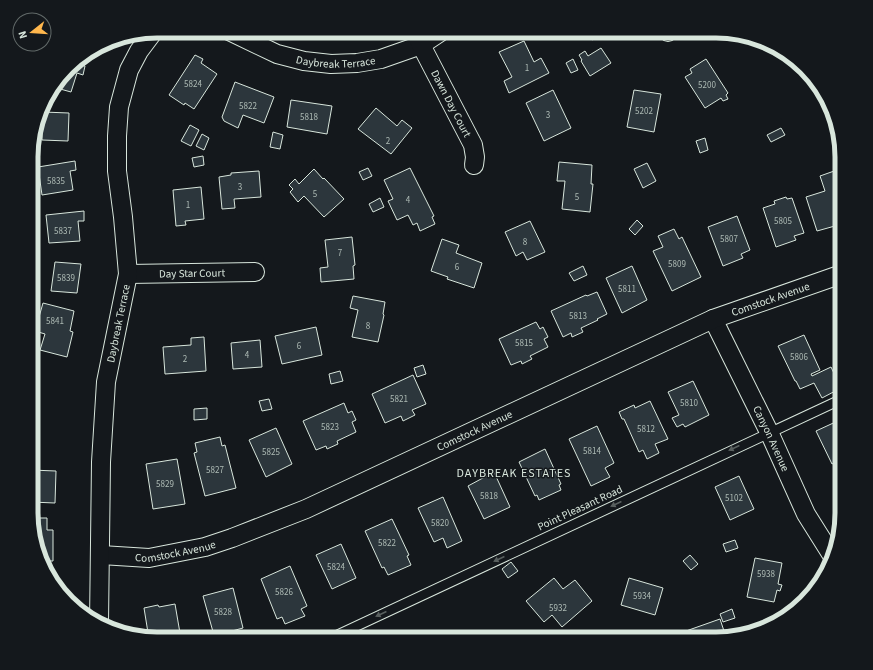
<svg xmlns="http://www.w3.org/2000/svg" width="873" height="670" font-family="'Source Sans 3',sans-serif">
<rect width="100%" height="100%" fill="#14181c"/>
<path fill="#2c363c" stroke="#d8e6dc" d="M587,31H603L604,32L592,40Z
M738,34L764,40L769,44L737,40Z
M524,41L534,62L541,58L549,73L509,93L504,81L512,77L499,52Z
M601,48L611,63L590,76L581,61L582,60L579,55L585,51L588,56Z
M195,55L203,59L201,63L217,74L194,109L185,103L184,105L169,95Z
M573,59L578,70L571,73L566,63Z
M706,59L728,93L726,95L728,99L723,101L721,98L705,108L685,77L692,73L690,69Z
M74,62L85,66L83,75L77,73L71,92L53,87Z
M235,82L274,97L264,123L243,115L238,128L224,121L222,117Z
M553,90L571,128L544,141L526,103Z
M634,90L661,94L654,132L627,127Z
M291,100L332,106L327,134L287,127Z
M376,108L397,126L402,120L412,128L391,154L358,129Z
M43,112L69,113L68,141L42,140Z
M190,125L199,130L191,146L181,141Z
M781,128L785,135L771,142L767,135Z
M273,132L283,135L280,149L270,147Z
M202,134L209,138L204,150L196,146Z
M705,138L708,150L700,153L696,141Z
M203,156L204,165L194,167L192,158Z
M75,161L76,170L70,171L73,190L42,195L38,167Z
M559,162L592,165L591,184H593L590,212L562,209L565,181H557Z
M647,163L656,181L643,188L634,169Z
M368,168L372,176L363,180L359,172Z
M410,168L434,216L432,217L435,224L420,231L417,223L413,225L408,215L397,220L388,201L393,199L384,180Z
M314,169L323,179L324,178L344,199L324,217L304,196L298,202L290,192L293,189L289,185L295,179L299,184Z
M837,170L842,186V224L817,231L806,197L825,191L820,176Z
M259,171L261,197L234,199L235,208L222,209L219,177L231,175V173Z
M201,187L204,219L185,221L186,225L176,226L173,190Z
M786,197L787,199L792,198L804,233L794,236L796,240L776,247L763,208L775,204L774,201Z
M380,198L384,207L373,212L369,204Z
M84,211V221H78L80,241L49,243L46,215Z
M737,216L750,250L741,254L743,258L723,266L708,227Z
M637,220L643,226L635,235L629,229Z
M530,221L545,252L527,260L523,252L516,256L505,232Z
M674,229L679,239L682,237L701,277L672,291L653,251L663,247L658,236Z
M352,237L355,265L353,266L354,279L321,282L320,268L328,267L325,240Z
M442,239L459,245L456,253L482,263L474,288L447,279L448,277L431,271Z
M55,262L81,264L77,293L51,291Z
M583,266L587,275L574,281L569,273Z
M632,266L647,300L622,313L606,278Z
M597,292L607,314L597,319L598,320L581,328L583,332L572,337L571,333L563,337L551,311L586,295L587,296Z
M353,296L385,302L383,314L384,315L378,342L352,337L358,310L350,308Z
M43,303L74,311L70,331L73,332L67,357L40,350L45,334L35,331Z
M536,322L540,329L543,327L548,337L544,339L548,347L530,356L532,359L522,364L521,361L511,365L499,339Z
M316,327L322,355L282,364L275,336Z
M804,335L820,370L811,374L812,376L831,367L841,388L822,398L814,383L800,389L796,381H795L778,346Z
M204,337L206,371L165,374L163,347L191,345V338Z
M260,340L262,367L233,369L231,343Z
M842,356V373L836,359Z
M423,365L426,374L417,377L414,368Z
M340,371L343,381L331,384L329,374Z
M413,375L426,404L412,410L415,415L403,421L401,416L385,423L372,394Z
M693,381L709,415L685,427L683,424L677,427L672,418L679,415L668,392Z
M269,399L272,409L262,411L259,401Z
M650,401L668,439L655,444L659,453L647,459L643,450L639,452L624,419H622L619,412L634,405L635,408Z
M344,403L348,413L352,411L356,420L352,422L356,432L337,441L338,444L327,449L326,446L316,450L303,421Z
M207,408V419L194,420V409Z
M842,419V459L832,464L816,431Z
M597,426L614,463L605,468L610,477L591,486L569,439Z
M276,428L292,464L266,477L249,440Z
M220,437L222,446L225,445L236,488L205,496L194,453L197,452L195,443Z
M545,449L561,484L559,485L561,490L539,500L537,495L535,496L519,462Z
M177,459L185,504L153,509L146,464Z
M31,470L56,471L55,503L31,502Z
M494,472L510,507L484,519L468,486Z
M739,476L754,509L730,520L715,487Z
M443,497L462,541L447,548L443,538L434,542L418,508Z
M31,518H47V530H53V561H42Z
M392,519L409,555L407,556L411,565L388,575L384,567L382,568L365,531Z
M735,540L738,548L726,552L723,544Z
M341,544L356,578L332,589L316,555Z
M690,555L698,564L691,570L683,561Z
M755,558L782,563L778,584L782,585L780,591L777,590L774,602L747,597Z
M511,562L518,571L508,578L502,569Z
M290,566L307,606L301,609L305,616L285,624L282,617L277,619L261,579Z
M554,578L563,589L575,580L592,601L562,627L552,615L544,622L526,601Z
M629,578L663,588L655,615L621,605Z
M233,588L243,628L232,631L234,639H215L203,596Z
M175,604L181,639H149L144,608L158,605L159,607Z
M732,609L735,618L723,622L720,614Z
M720,619L726,637L716,639H689L686,631Z"/>
<g fill="none" stroke-linecap="round" stroke-linejoin="round">
<g stroke="#d8e6dc" stroke-width="11">
<path id="service" d="M329,639L842,399"/>
</g>
<g stroke="#d8e6dc" stroke-width="20">
<g id="minor">
<path id="s1" d="M229,31L277,54L304,61L331,64L357,63L381,59L421,45L442,31"/>
<path id="s2" d="M415,31L421,45L473,145L475,157L474,165"/>
<path d="M667,31L668,32"/>
<path id="s3" d="M128,274L255,272"/>
<path id="s4" d="M713,319L769,432L806,514L833,557"/>
<path id="s5" d="M101,555L149,558L205,547L232,538L306,509L713,319L842,274"/>
<path id="s6" d="M99,623L101,462L106,382L128,274L123,217L117,171V136L119,107L129,70L139,51L154,31"/>
</g>
</g>
<use href="#service" stroke="#14181c" stroke-width="9"/>
<use href="#minor" stroke="#14181c" stroke-width="18"/>
</g>
<defs><path id="oneway-solid" d="M-6-.8H1V-3.2L6.5 0L1 3.2V.8H-6Z"/></defs>
<g fill="#59605f">
<use href="#oneway-solid" transform="translate(734 448) rotate(155)"/>
<use href="#oneway-solid" transform="translate(616 504) rotate(155)"/>
<use href="#oneway-solid" transform="translate(499 559) rotate(155)"/>
<use href="#oneway-solid" transform="translate(381 614) rotate(155)"/>
</g>
<g text-anchor="middle" dominant-baseline="central" stroke-width="3" stroke-linejoin="round" paint-order="stroke">
<g font-size="9" fill="#adbab4">
<text x="527" y="68">1</text>
<text x="193" y="84">5824</text>
<text x="707" y="85">5200</text>
<text x="248" y="106">5822</text>
<text x="644" y="111">5202</text>
<text x="548" y="115">3</text>
<text x="309" y="117">5818</text>
<text x="388" y="141">2</text>
<text x="56" y="181">5835</text>
<text x="240" y="187">3</text>
<text x="315" y="194">5</text>
<text x="577" y="197">5</text>
<text x="408" y="200">4</text>
<text x="188" y="205">1</text>
<text x="783" y="221">5805</text>
<text x="63" y="231">5837</text>
<text x="729" y="239">5807</text>
<text x="525" y="242">8</text>
<text x="340" y="253">7</text>
<text x="677" y="264">5809</text>
<text x="457" y="267">6</text>
<text x="66" y="278">5839</text>
<text x="627" y="289">5811</text>
<text x="578" y="316">5813</text>
<text x="55" y="321">5841</text>
<text x="368" y="326">8</text>
<text x="524" y="343">5815</text>
<text x="299" y="346">6</text>
<text x="247" y="355">4</text>
<text x="799" y="357">5806</text>
<text x="185" y="359">2</text>
<text x="399" y="399">5821</text>
<text x="689" y="403">5810</text>
<text x="330" y="427">5823</text>
<text x="646" y="429">5812</text>
<text x="592" y="451">5814</text>
<text x="271" y="452">5825</text>
<text x="215" y="470">5827</text>
<text x="165" y="484">5829</text>
<text x="489" y="496">5818</text>
<text x="734" y="498">5102</text>
<text x="440" y="523">5820</text>
<text x="387" y="543">5822</text>
<text x="336" y="567">5824</text>
<text x="766" y="574">5938</text>
<text x="284" y="592">5826</text>
<text x="642" y="596">5934</text>
<text x="558" y="608">5932</text>
<text x="223" y="612">5828</text>
</g>
<g font-size="11" fill="#d8e6dc" stroke="#14181c">
<text stroke="none"><textPath href="#s1" startOffset="113">Daybreak Terrace</textPath></text>
<text stroke="none"><textPath href="#s2" startOffset="81">Dawn Day Court</textPath></text>
<text stroke="none"><textPath href="#s3" startOffset="64">Day Star Court</textPath></text>
<text stroke="none"><textPath href="#s5" startOffset="723">Comstock Avenue</textPath></text>
<text stroke="none"><textPath href="#s6" startOffset="301">Daybreak Terrace</textPath></text>
<text stroke="none"><textPath href="#s5" startOffset="399">Comstock Avenue</textPath></text>
<text stroke="none"><textPath href="#s4" startOffset="133">Canyon Avenue</textPath></text>
<text transform="translate(580 508) rotate(-25)">Point Pleasant Road</text>
<text stroke="none"><textPath href="#s5" startOffset="75">Comstock Avenue</textPath></text>
</g>
<g font-size="12" letter-spacing="1" fill="#d8e6dc" stroke="#14181c">
<text x="514" y="473">DAYBREAK ESTATES</text>
</g>
</g>
<path d="M0 0H873V670H0ZM157 38H716A119 119 0 0 1 835 157V513A119 119 0 0 1 716 632H157A119 119 0 0 1 38 513V157A119 119 0 0 1 157 38Z" fill="#14181c" fill-rule="evenodd"/>
<path fill="none" stroke="#d8e6dc" stroke-width="5" d="M157 38H716A119 119 0 0 1 835 157V513A119 119 0 0 1 716 632H157A119 119 0 0 1 38 513V157A119 119 0 0 1 157 38Z"/>
<g transform="translate(32 32) rotate(253)"><circle r="19" fill="#14181c" stroke="#626a69"/>
<path d="M0-3L7 15L0 10L-7 15Z" fill="#ffb74d"/>
<text y="-6" font-size="11" font-weight="bold" text-anchor="middle" fill="#d8e6dc">N</text>
</g>
</svg>
